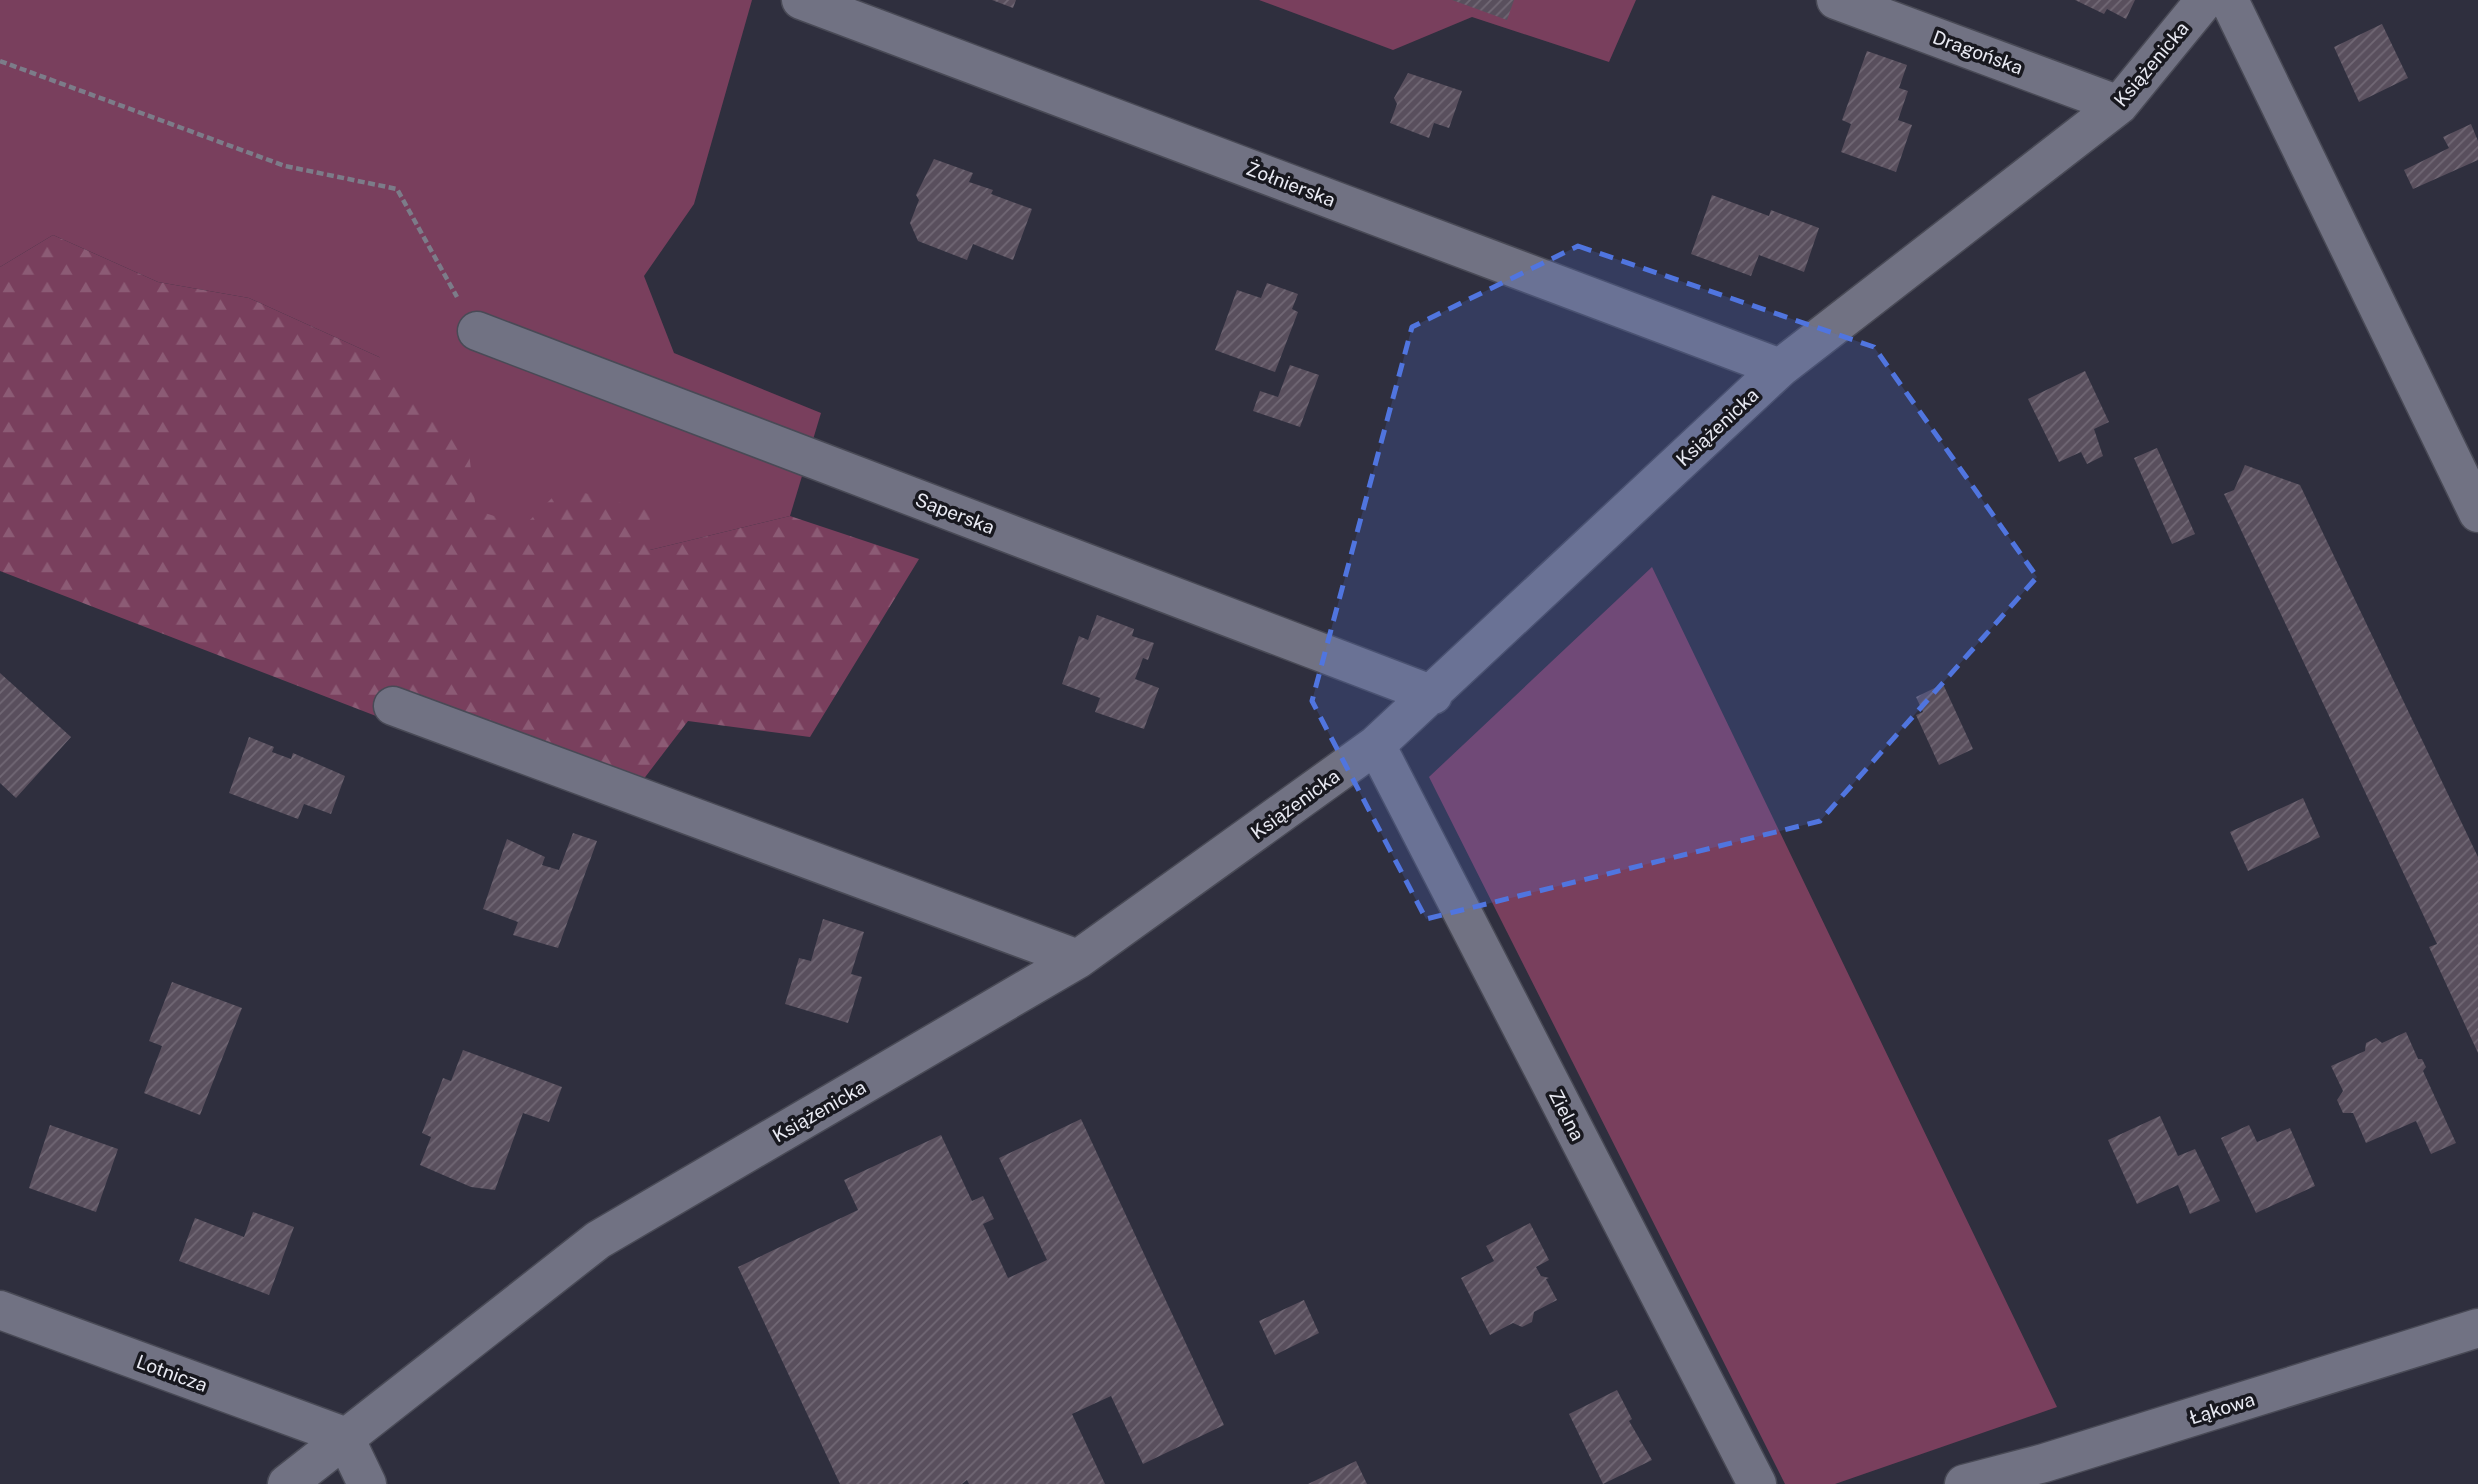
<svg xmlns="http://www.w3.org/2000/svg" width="2478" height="1484" font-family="'Public Sans',sans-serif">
<defs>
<pattern id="forest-firs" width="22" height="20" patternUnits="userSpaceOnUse" patternTransform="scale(1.75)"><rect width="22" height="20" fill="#793f5d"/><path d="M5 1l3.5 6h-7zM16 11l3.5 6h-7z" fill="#8c5b75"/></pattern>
<pattern id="building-hatch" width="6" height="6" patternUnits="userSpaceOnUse" patternTransform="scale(1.75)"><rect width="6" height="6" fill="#594f5d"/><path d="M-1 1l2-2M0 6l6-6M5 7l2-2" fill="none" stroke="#716875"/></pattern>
</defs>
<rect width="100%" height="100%" fill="#2f2f3e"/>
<path fill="#793f5d" d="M0,0H752L694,204L644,276L674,353L821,413L790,516L650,550L460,515L379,357L249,298L158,282L53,235L0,267Z
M1259,0H1636L1609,62L1472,17L1393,50Z
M1652,567L2057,1407L1835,1484H1785L1429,777Z"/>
<path fill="url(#forest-firs)" d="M53,235L158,282L249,298L379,357L467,437L476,510L524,526L563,487L650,511V550L790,516L919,559L810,737L688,721L620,810L0,571V267Z"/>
<path fill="url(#building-hatch)" d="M992,0H1016L1013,8Z
M1452,0H1514L1507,20Z
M2075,0H2135L2126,19L2107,9L2104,14Z
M2382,24L2408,78L2359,102L2334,47Z
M1867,51L1907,65L1899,88L1908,91L1898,120L1912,125L1896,172L1841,152L1851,124L1842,120Z
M1408,73L1462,91L1449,128L1434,123L1429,138L1390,123L1397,104L1394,98Z
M2471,124L2478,141V160L2413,189L2404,170L2449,148L2443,137Z
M934,159L973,173L969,182L993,190L991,194L1032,209L1013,260L973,244L967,260L918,241L910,223L919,200L916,195Z
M1712,195L1769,216L1771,210L1819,228L1804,272L1759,255L1751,276L1691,254Z
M1267,283L1298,294L1292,309L1298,312L1275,372L1215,350L1237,290L1261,298Z
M1290,365L1319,375L1300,427L1253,411L1260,391L1278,397Z
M2085,371L2109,422L2094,429L2103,456L2087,464L2081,452L2059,462L2028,399Z
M2157,448L2195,534L2172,544L2134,458Z
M2245,465L2300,485L2478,857V1053L2429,947L2437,944L2224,494L2234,490Z
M1097,615L1134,629L1132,636L1154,643L1148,660L1143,658L1135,679L1159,688L1144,729L1095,712L1100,698L1062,684L1079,636L1088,640Z
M0,673L71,737L16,798L0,783Z
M1943,684L1973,749L1939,765L1916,715L1923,712L1916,697Z
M249,737L274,747L272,752L291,759L293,753L345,776L331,814L304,804L298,819L229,793Z
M2303,798L2320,837L2248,871L2230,832Z
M573,833L597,841L558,948L513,935L518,922L483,909L507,839L545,857L542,865L559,870Z
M823,919L864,932L851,974L862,977L848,1023L785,1004L799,958L811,961Z
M172,982L242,1008L200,1115L144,1093L162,1046L149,1041Z
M2406,1032L2418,1059H2422L2426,1067L2423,1071L2456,1143L2431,1154L2416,1121L2366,1143L2353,1113H2343L2337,1100L2343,1091L2331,1066L2365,1051L2366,1043L2376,1038L2382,1043Z
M463,1050L562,1087L549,1122L523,1113L495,1190L471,1187L420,1165L431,1137L422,1133L443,1078L451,1081Z
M2160,1116L2178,1156L2195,1149L2220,1201L2190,1214L2178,1185L2137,1204L2108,1140Z
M1081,1119L1224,1425L1143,1464L1111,1396L1072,1414L1105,1484H969L967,1480L962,1484H840L738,1267L858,1210L844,1180L941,1135L972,1201L983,1196L994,1219L983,1224L1008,1278L1047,1260L999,1158Z
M50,1125L118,1149L96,1212L29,1188Z
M2249,1125L2257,1142L2290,1128L2315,1186L2256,1213L2221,1138Z
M253,1212L294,1227L269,1295L179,1261L195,1218L244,1237Z
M1530,1223L1549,1260L1536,1267L1541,1276L1549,1278L1546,1279L1557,1300L1534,1312L1532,1322L1522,1327L1513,1323L1490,1335L1461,1278L1494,1261L1486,1246Z
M1304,1300L1319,1333L1275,1355L1259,1321Z
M1617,1390L1632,1419L1629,1421L1652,1460L1603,1484L1569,1414Z
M1356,1461L1367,1484H1308Z"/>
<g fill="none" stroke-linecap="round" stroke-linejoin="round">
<g stroke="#494a56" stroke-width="41">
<path id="minor" d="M801,0L1780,368
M1836,0L2119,105
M2229,0L2478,513
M477,331L1433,695
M393,706L1078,959
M1376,745L1757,1484
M0,1310L344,1436L367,1484
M287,1484L598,1240L1078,959L1376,745L1780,368L2119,105L2205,0
M1964,1484L2044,1463L2478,1328"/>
</g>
<path stroke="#7c7c89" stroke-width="4.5" stroke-dasharray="7 3.5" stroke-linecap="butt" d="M0,61L285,166L397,189L457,297"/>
<use href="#minor" stroke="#717283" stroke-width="38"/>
</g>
<path fill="#5075df" fill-opacity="0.2" stroke="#5075df" stroke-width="5" stroke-dasharray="14 9" stroke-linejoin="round" d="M1578,246L1874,347L2037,577L1820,821L1426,919L1312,701L1412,327Z"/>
<g text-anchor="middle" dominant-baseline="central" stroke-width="7" stroke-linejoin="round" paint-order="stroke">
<g font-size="19" fill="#e9eaf3" stroke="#18181f">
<text transform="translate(1978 52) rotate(20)">Dragońska</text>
<text transform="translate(2151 64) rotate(-50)">Książenicka</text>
<text transform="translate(1291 184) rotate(21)">Żołnierska</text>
<text transform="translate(1717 427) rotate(-43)">Książenicka</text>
<text transform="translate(955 513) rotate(21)">Saperska</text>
<text transform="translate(1295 804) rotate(-36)">Książenicka</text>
<text transform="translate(819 1111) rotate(-30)">Książenicka</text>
<text transform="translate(1567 1115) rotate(63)">Zielna</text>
<text transform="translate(172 1373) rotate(20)">Lotnicza</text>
<text transform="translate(2222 1408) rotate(-17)">Łąkowa</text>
</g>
</g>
</svg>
